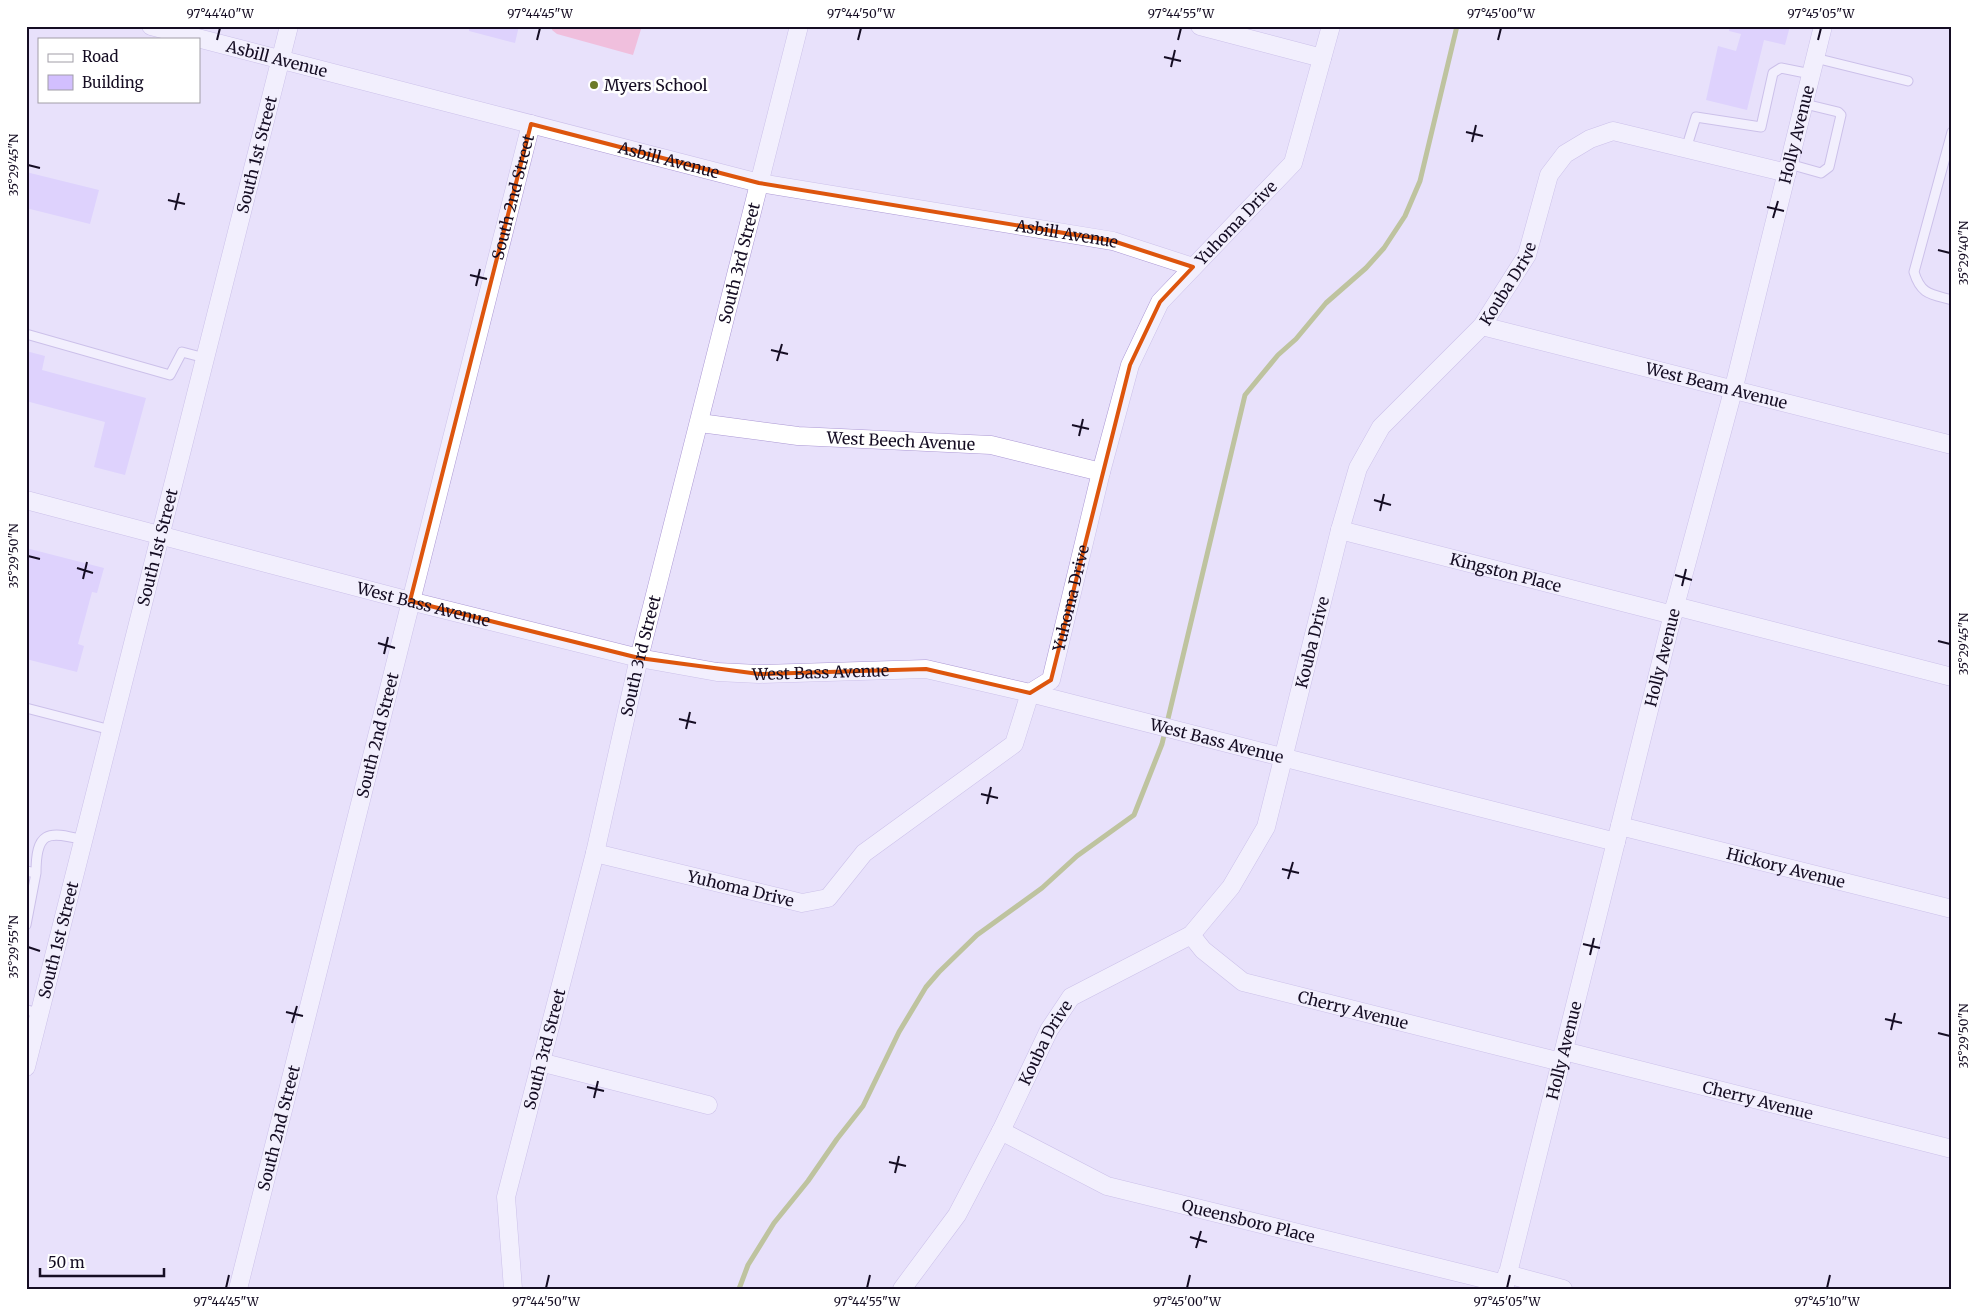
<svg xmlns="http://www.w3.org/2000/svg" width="1978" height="1315" font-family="Merriweather,serif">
<rect width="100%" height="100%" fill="#e8e1fb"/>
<path fill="#fb95b8" d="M552,26H642L633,55L557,34L552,30Z"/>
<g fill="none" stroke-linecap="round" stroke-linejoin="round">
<path stroke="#8c9e2f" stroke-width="5" d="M739,1289L748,1265L774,1223L808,1181L837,1139L863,1106L899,1032L926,987L939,972L977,935L1042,888L1077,856L1134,815L1162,744L1245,395L1278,355L1296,339L1326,303L1366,268L1384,248L1405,216L1420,181L1457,26"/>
</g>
<path fill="#d2bffe" d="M469,26H519L515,43L469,31Z
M1730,26H1790L1785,45L1764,40L1747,110L1706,100L1718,46L1736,51L1741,34L1729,31Z
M26,172L99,190L90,224L26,208Z
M26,351L45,356L42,370L146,398L125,475L94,467L105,422L26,401Z
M26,548L104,568L97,593L92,592L78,644L84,646L77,672L26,659Z"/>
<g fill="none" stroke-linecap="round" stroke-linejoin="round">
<g stroke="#ab98d4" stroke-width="11">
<path id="lane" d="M1815,58L1908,81
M1952,132L1914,272C1921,295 1931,294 1952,300
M1686,149L1696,117L1761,127L1773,73L1781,68L1811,74
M1789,164L1821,173L1829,167L1841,115L1838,112L1805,104
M26,334L170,375L182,352L205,358
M26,708L111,730
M26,871L36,873L26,925
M36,873C36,832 47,830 83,840
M26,1010L40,1013"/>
</g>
<g stroke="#ab98d4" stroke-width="19">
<g id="street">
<path id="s1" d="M151,26L759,183L1113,241L1193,267"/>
<path d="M1200,26L1322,58"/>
<path id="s2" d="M1482,326L1952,445"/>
<path id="s3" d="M700,423L798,436L991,445L1101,472"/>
<path id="s4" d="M26,500L410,601L639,658L717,672L759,674L926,669L1030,693L1616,842"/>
<path id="s5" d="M1340,530L1673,615"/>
<path d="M1675,606L1952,677"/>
<path id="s6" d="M1620,826L1952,909"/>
<path id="s7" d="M595,853L802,903L828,898L864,853L1014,744L1030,693L1051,680L1101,472L1130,365L1160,302L1293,163L1331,26"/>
<path id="s8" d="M1191,935L1203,950L1243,982L1561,1062"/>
<path id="s9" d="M1564,1051L1952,1149"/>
<path d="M540,1062L708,1105"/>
<path id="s10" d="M26,1067L289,26"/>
<path id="s11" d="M1001,1131L1107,1186L1505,1284"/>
<path d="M1507,1274L1563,1289"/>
<path id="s12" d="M238,1289L531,124"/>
<path id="s13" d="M513,1289L506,1197L595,853L639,658L799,26"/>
<path id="s14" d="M902,1289L957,1215L1001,1131L1049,1030L1071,997L1191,935L1231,887L1266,827L1340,530L1358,468L1381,427L1482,326L1527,255L1549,175L1565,154L1590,139L1613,131L1787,173"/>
<path id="s15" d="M1504,1289L1675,606L1733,391L1823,26"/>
</g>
</g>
<use href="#lane" stroke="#fff" stroke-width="9"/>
<use href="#street" stroke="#fff" stroke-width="18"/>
</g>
<path d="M0 0H1978V1315H0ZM531,124L759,183L1113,241L1193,267L1160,302L1130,365L1051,680L1030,693L926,669L759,674L639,658L410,601Z" fill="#e8e1fb" fill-opacity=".55" fill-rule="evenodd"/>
<path fill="none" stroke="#dd550d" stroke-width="4" stroke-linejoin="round" d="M531,124L759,183L1113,241L1193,267L1160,302L1130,365L1051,680L1030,693L926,669L759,674L639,658L410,601Z"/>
<path fill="none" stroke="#150d23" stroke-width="2" d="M217,40L220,28M537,40L540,28M858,40L861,28M1178,40L1181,28M1498,40L1501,28M1818,40L1821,28M1164,57L1181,61M1171,67L1175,50M1466,132L1483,136M1472,142L1476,125M28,165L40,168M168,200L185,204M1767,207L1784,211M175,210L179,193M1773,218L1778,201M1938,250L1950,253M470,275L487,279M476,286L480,269M771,350L788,354M777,361L782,344M1072,425L1089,429M1079,436L1083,419M1374,500L1391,505M1380,511L1384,494M28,556L40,559M77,568L93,573M1675,575L1692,580M83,579L87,562M1682,586L1686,569M1938,641L1950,644M378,643L395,648M384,654L388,637M679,719L696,723M686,729L690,712M981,794L998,798M987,804L991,787M1282,869L1299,873M1288,879L1293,862M1583,944L1600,948M28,947L40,951M1590,955L1594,938M286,1012L303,1016M1885,1019L1902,1023M292,1023L297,1006M1891,1030L1895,1013M1938,1033L1950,1036M587,1087L604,1091M594,1098L598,1081M889,1162L906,1166M895,1173L899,1156M1190,1237L1207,1242M1196,1248L1201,1231M226,1288L229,1275M546,1288L549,1275M867,1288L870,1275M1187,1288L1190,1275M1507,1288L1510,1275M1827,1288L1830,1275"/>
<circle fill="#6c7a27" stroke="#fff" stroke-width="2" cx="594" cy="85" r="5"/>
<g text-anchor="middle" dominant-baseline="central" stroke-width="5" stroke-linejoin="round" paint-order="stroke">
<g font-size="16" fill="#150d23" stroke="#fff">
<text stroke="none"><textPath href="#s1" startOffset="130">Asbill Avenue</textPath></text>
<text stroke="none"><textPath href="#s15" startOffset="1191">Holly Avenue</textPath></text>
<text stroke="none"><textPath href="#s10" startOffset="941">South 1st Street</textPath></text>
<text stroke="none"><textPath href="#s1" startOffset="535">Asbill Avenue</textPath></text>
<text stroke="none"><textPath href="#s12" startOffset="1126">South 2nd Street</textPath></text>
<text stroke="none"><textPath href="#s7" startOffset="1065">Yuhoma Drive</textPath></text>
<text stroke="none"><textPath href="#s1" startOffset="940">Asbill Avenue</textPath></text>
<text stroke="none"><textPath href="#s13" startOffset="1055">South 3rd Street</textPath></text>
<text stroke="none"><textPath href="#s14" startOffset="1216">Kouba Drive</textPath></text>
<text stroke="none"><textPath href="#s2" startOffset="242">West Beam Avenue</textPath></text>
<text stroke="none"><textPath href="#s3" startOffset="202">West Beech Avenue</textPath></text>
<text stroke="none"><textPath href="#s10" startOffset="536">South 1st Street</textPath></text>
<text stroke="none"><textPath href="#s5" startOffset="171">Kingston Place</textPath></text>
<text stroke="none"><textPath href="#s7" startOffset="645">Yuhoma Drive</textPath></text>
<text stroke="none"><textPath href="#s4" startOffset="411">West Bass Avenue</textPath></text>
<text stroke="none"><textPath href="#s14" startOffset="796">Kouba Drive</textPath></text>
<text stroke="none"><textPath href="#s13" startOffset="650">South 3rd Street</textPath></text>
<text stroke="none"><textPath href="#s15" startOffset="651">Holly Avenue</textPath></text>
<text stroke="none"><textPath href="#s4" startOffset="816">West Bass Avenue</textPath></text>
<text stroke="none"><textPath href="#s12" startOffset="571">South 2nd Street</textPath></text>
<text stroke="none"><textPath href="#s4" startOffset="1221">West Bass Avenue</textPath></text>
<text stroke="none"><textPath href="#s6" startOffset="171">Hickory Avenue</textPath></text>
<text stroke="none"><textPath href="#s7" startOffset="150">Yuhoma Drive</textPath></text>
<text stroke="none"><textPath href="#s10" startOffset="131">South 1st Street</textPath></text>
<text stroke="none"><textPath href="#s8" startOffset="184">Cherry Avenue</textPath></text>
<text stroke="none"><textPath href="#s14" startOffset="286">Kouba Drive</textPath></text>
<text stroke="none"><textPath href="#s13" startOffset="245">South 3rd Street</textPath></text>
<text stroke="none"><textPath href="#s15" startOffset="246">Holly Avenue</textPath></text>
<text stroke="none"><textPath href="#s9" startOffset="200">Cherry Avenue</textPath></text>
<text stroke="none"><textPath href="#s12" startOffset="166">South 2nd Street</textPath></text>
<text stroke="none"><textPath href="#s11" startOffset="265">Queensboro Place</textPath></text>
</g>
<g font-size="16" fill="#150d23" stroke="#fff" text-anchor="start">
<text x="604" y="85">Myers School</text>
</g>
</g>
<rect width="1978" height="1315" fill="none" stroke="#ffffff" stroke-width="55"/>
<rect x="38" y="38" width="162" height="65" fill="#ffffff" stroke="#a19ea7"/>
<rect x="48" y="54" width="25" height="8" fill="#ffffff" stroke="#a19ea7"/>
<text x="82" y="62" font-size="15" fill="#150d23">Road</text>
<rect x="48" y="75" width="25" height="15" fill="#d2bffe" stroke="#a19ea7"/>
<text x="82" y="88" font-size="15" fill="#150d23">Building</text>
<path d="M40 1268v8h124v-8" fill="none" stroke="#150d23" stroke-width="2.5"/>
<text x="48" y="1268" font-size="15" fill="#150d23" stroke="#ffffff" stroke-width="4" paint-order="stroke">50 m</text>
<rect x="28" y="28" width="1922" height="1260" fill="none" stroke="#150d23" stroke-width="2"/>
<g font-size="12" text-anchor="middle" fill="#150d23">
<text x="220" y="18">97°44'40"W</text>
<text x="540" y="18">97°44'45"W</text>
<text x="861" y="18">97°44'50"W</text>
<text x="1181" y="18">97°44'55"W</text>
<text x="1501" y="18">97°45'00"W</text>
<text x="1821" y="18">97°45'05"W</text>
<text transform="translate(14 165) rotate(-90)" y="4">35°29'45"N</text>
<text transform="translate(1964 253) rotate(-90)" y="4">35°29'40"N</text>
<text transform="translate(14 556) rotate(-90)" y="4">35°29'50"N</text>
<text transform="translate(1964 644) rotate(-90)" y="4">35°29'45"N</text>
<text transform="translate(14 947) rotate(-90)" y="4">35°29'55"N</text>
<text transform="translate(1964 1036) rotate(-90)" y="4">35°29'50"N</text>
<text x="226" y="1306">97°44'45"W</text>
<text x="546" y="1306">97°44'50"W</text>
<text x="867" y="1306">97°44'55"W</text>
<text x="1187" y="1306">97°45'00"W</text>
<text x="1507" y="1306">97°45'05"W</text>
<text x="1827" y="1306">97°45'10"W</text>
</g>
</svg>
